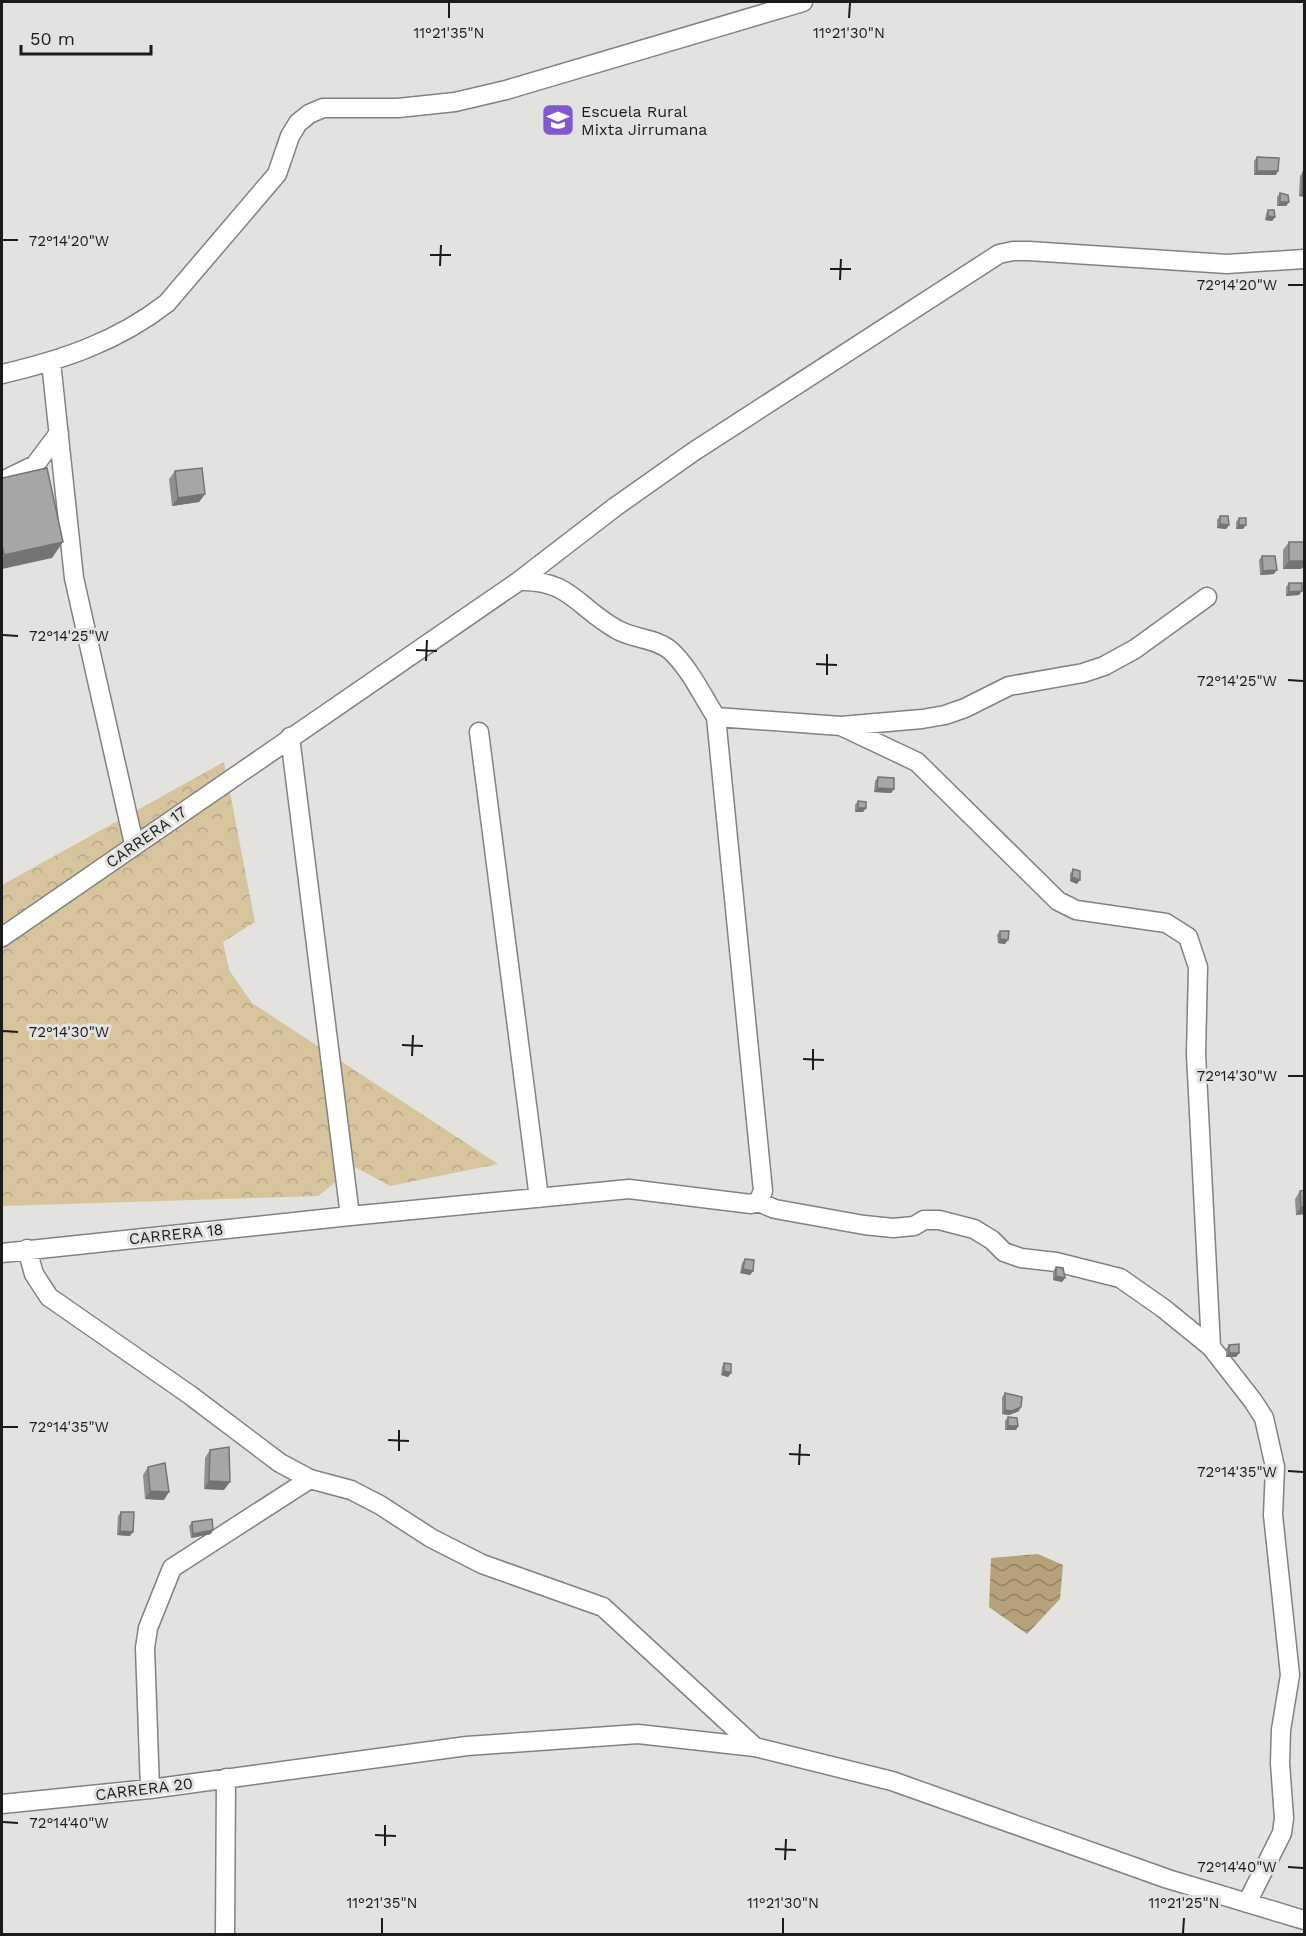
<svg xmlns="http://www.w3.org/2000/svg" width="1306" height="1936" font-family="'Work Sans',sans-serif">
<defs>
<pattern id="park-crowns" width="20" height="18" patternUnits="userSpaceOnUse" patternTransform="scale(1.5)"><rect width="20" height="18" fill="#d6c49d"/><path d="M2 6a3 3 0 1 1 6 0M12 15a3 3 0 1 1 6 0" fill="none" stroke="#b7a887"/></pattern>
<pattern id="water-waves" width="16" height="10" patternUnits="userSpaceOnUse" patternTransform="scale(1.5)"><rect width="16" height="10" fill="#b5a27a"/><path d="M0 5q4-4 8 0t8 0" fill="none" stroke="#928363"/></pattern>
</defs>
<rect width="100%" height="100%" fill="#e3e2df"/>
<path fill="url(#park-crowns)" d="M224,762L255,922L223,942L229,970L252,1003L498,1164L390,1186L355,1167L318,1196L2,1206V885Z"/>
<path fill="url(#water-waves)" d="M1038,1554L1063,1565L1060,1599L1027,1634L989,1607L991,1558Z"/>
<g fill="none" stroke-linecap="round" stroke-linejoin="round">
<g stroke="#83827f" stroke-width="21">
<path id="street" d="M51,362L74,578L134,844
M2,374C62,360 117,342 167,303L277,174L290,136L298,123L309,114L323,108H398L455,102L506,90L803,2
M2,481L35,465L59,433
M519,581C569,579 577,607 616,629C632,639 657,638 671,651C690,669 702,695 716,717L763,1191L758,1202
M716,717L841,726L922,719L945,715L965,708L1009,686L1083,673L1104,666L1135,649L1207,597
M841,726L917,762L1058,901L1076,910L1166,923L1188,937L1198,967L1196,1054L1211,1347
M479,732L539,1198
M290,737L350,1216
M2,937L519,581L615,507L693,452L999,254L1013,251H1029L1227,264L1304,259
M27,1249L34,1274L49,1297L190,1395L280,1463L310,1479L351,1490L380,1505L431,1538L482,1564L603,1607L755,1747
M2,1253L350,1216L629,1189L751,1204L758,1202L775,1209L864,1225L893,1228L914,1226L924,1220H939L974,1229L992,1240L1004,1252L1021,1258L1056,1262L1120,1278L1163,1308L1211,1347L1253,1401L1264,1418L1275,1467L1273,1515L1290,1675L1281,1730L1280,1763L1284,1818L1282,1833L1247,1903
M150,1789L145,1648L148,1628L172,1568L310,1479
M2,1804L150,1789L467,1746L638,1734L755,1747L892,1781L1168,1879L1304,1920
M225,1934L226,1778"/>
</g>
<use href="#street" stroke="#fff" stroke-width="18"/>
</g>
<path fill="#908f8c" d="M1257,157L1276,175H1254V161Z
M1303,172H1305V197L1299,196L1300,176Z
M1280,193L1289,202L1286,206H1277V197Z
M1268,210L1275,217L1272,221L1265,220L1266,214Z
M175,471L205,494L199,502L172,506L169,479Z
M1220,516L1229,525L1226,529L1217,528V520Z
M1239,518L1243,529H1236V522Z
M1289,542H1305V565L1301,569H1283V550Z
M1262,556L1274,574L1260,575L1259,560Z
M1289,583L1299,595L1286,596V587Z
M878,777L894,789L891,793L874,792L875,781Z
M858,801L866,808L863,812H855V805Z
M1073,869L1077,884L1070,881V874Z
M1000,931L1005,944L998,943L997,935Z
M1300,1191L1305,1214L1296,1215L1295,1199Z
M745,1259L753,1271L750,1275L740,1273L742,1263Z
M1056,1267L1065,1278L1062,1282L1053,1280V1271Z
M1229,1345L1239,1353L1236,1357H1226V1349Z
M724,1363L731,1373L728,1377L721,1375L722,1367Z
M1005,1393L1019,1411L1009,1415L1002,1414V1397Z
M1008,1417L1018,1426L1016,1430H1005V1421Z
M210,1450L224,1490L204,1489L205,1458Z
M148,1467L164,1500L145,1499L143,1475Z
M121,1512L130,1536L117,1535L118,1516Z
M192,1522L211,1534L191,1538L189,1526Z"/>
<path fill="#757472" d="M1257,171H1278L1276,175H1254Z
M1302,192L1305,193V197L1299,196Z
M1280,202H1289L1286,206H1277Z
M1268,216L1275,217L1272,221L1265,220Z
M205,494L199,502L172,506L178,498Z
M1220,524L1229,525L1226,529L1217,528Z
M1239,525H1246L1243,529H1236Z
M63,542L52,558L2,569V558L4,555Z
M1289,561H1305V565L1301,569H1283Z
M1277,570L1274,574L1260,575L1263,571Z
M1302,591L1299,595L1286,596L1289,592Z
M877,788L894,789L891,793L874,792Z
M858,808H866L863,812H855Z
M1072,877L1080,880L1077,884L1070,881Z
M1000,939L1008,940L1005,944L998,943Z
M1301,1207H1305V1214L1296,1215Z
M743,1269L753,1271L750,1275L740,1273Z
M1056,1276L1065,1278L1062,1282L1053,1280Z
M1229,1353H1239L1236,1357H1226Z
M724,1371L731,1373L728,1377L721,1375Z
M1021,1407L1019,1411L1009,1415L1002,1414L1005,1410Z
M1008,1426H1018L1016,1430H1005Z
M209,1481L230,1482L224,1490L204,1489Z
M150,1491L169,1492L164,1500L145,1499Z
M213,1530L211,1534L191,1538L193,1534Z
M120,1531L133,1532L130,1536L117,1535Z"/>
<path fill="#a7a6a3" stroke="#757472" stroke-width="1.5" d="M1257,157L1279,158L1278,171H1257Z
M1303,172H1305V193L1302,192Z
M1280,193L1288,195L1289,202H1280Z
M1268,210H1274L1275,217L1268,216Z
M47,468L63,542L4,555L2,545V478Z
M202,468L205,494L178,498L175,471Z
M1220,516H1228L1229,525L1220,524Z
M1239,518H1246V525H1239Z
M1289,542H1305V561H1289Z
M1262,556H1275L1277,570L1263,571Z
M1289,583H1302V591L1289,592Z
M878,777L894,778V789L877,788Z
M858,801L866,802V808H858Z
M1073,869L1080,871V880L1072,877Z
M1000,931H1009L1008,940L1000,939Z
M1305,1190V1207H1301L1300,1191Z
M745,1259L754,1260L753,1271L743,1269Z
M1056,1267L1063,1268L1065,1278L1056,1276Z
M1239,1344V1353H1229V1345Z
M724,1363L731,1364V1373L724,1371Z
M1005,1393L1022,1397L1021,1407L1012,1411L1005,1410Z
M1008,1417L1017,1418L1018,1426H1008Z
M229,1447L230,1482L209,1481L210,1450Z
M165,1463L169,1492L150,1491L148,1467Z
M121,1512H134L133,1532L120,1531Z
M212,1519L213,1530L193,1534L192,1522Z"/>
<path fill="none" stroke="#1c1b1a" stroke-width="2" d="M449,18V3M849,18L850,3M3,240H18M430,255H451M440,266L441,245M830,269H851M840,280L841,259M1288,285H1303M3,635L18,636M416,650L437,651M426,661L427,640M816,664L837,665M827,675V654M1288,680L1303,681M3,1031L18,1032M402,1045L423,1046M412,1056L413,1035M803,1059L824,1060M813,1070V1049M1288,1076H1303M3,1427H18M388,1440L409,1441M399,1451V1430M789,1454L810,1455M799,1465L800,1444M1288,1471L1303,1472M3,1822L18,1823M375,1835L396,1836M385,1846V1825M775,1849L796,1850M785,1860L786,1839M1288,1867L1303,1868M382,1933V1918M783,1933V1918M1183,1933L1184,1918"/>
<defs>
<g id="school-square" transform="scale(1.725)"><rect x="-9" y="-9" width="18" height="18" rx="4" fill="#8158d2" stroke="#e3e2df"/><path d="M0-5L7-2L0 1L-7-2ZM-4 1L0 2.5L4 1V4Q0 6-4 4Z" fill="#fff"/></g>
</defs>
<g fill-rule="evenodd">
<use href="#school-square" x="558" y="120"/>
</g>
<g text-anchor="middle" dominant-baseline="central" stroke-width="6" stroke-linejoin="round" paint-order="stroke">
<g font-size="16" fill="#1c1b1a" stroke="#e3e2df" text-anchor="start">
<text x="581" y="111">Escuela Rural<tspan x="581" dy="18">Mixta Jirrumana</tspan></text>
</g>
<g font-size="16" fill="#1c1b1a" stroke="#e3e2df">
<text transform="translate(146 837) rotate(-35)">CARRERA 17</text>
<text transform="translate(176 1234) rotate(-6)">CARRERA 18</text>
<text transform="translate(144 1789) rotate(-7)">CARRERA 20</text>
</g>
</g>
<g font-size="15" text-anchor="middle" fill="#1c1b1a" stroke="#e3e2df" stroke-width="6" stroke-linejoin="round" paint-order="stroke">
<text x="449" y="38">11°21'35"N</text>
<text x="849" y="38">11°21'30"N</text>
<text x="69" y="246">72°14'20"W</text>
<text x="1237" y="290">72°14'20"W</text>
<text x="69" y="641">72°14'25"W</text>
<text x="1237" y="686">72°14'25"W</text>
<text x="69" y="1037">72°14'30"W</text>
<text x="1237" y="1081">72°14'30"W</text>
<text x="69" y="1432">72°14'35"W</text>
<text x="1237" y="1477">72°14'35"W</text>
<text x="69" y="1828">72°14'40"W</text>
<text x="1237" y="1872">72°14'40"W</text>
<text x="382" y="1908">11°21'35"N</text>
<text x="783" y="1908">11°21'30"N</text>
<text x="1184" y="1908">11°21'25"N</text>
</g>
<rect width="1306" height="1936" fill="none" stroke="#1c1b1a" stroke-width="6"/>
<path d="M21 45v9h130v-9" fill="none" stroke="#1c1b1a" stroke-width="3"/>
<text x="30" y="45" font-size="18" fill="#1c1b1a" stroke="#e3e2df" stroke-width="4.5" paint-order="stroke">50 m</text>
</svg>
